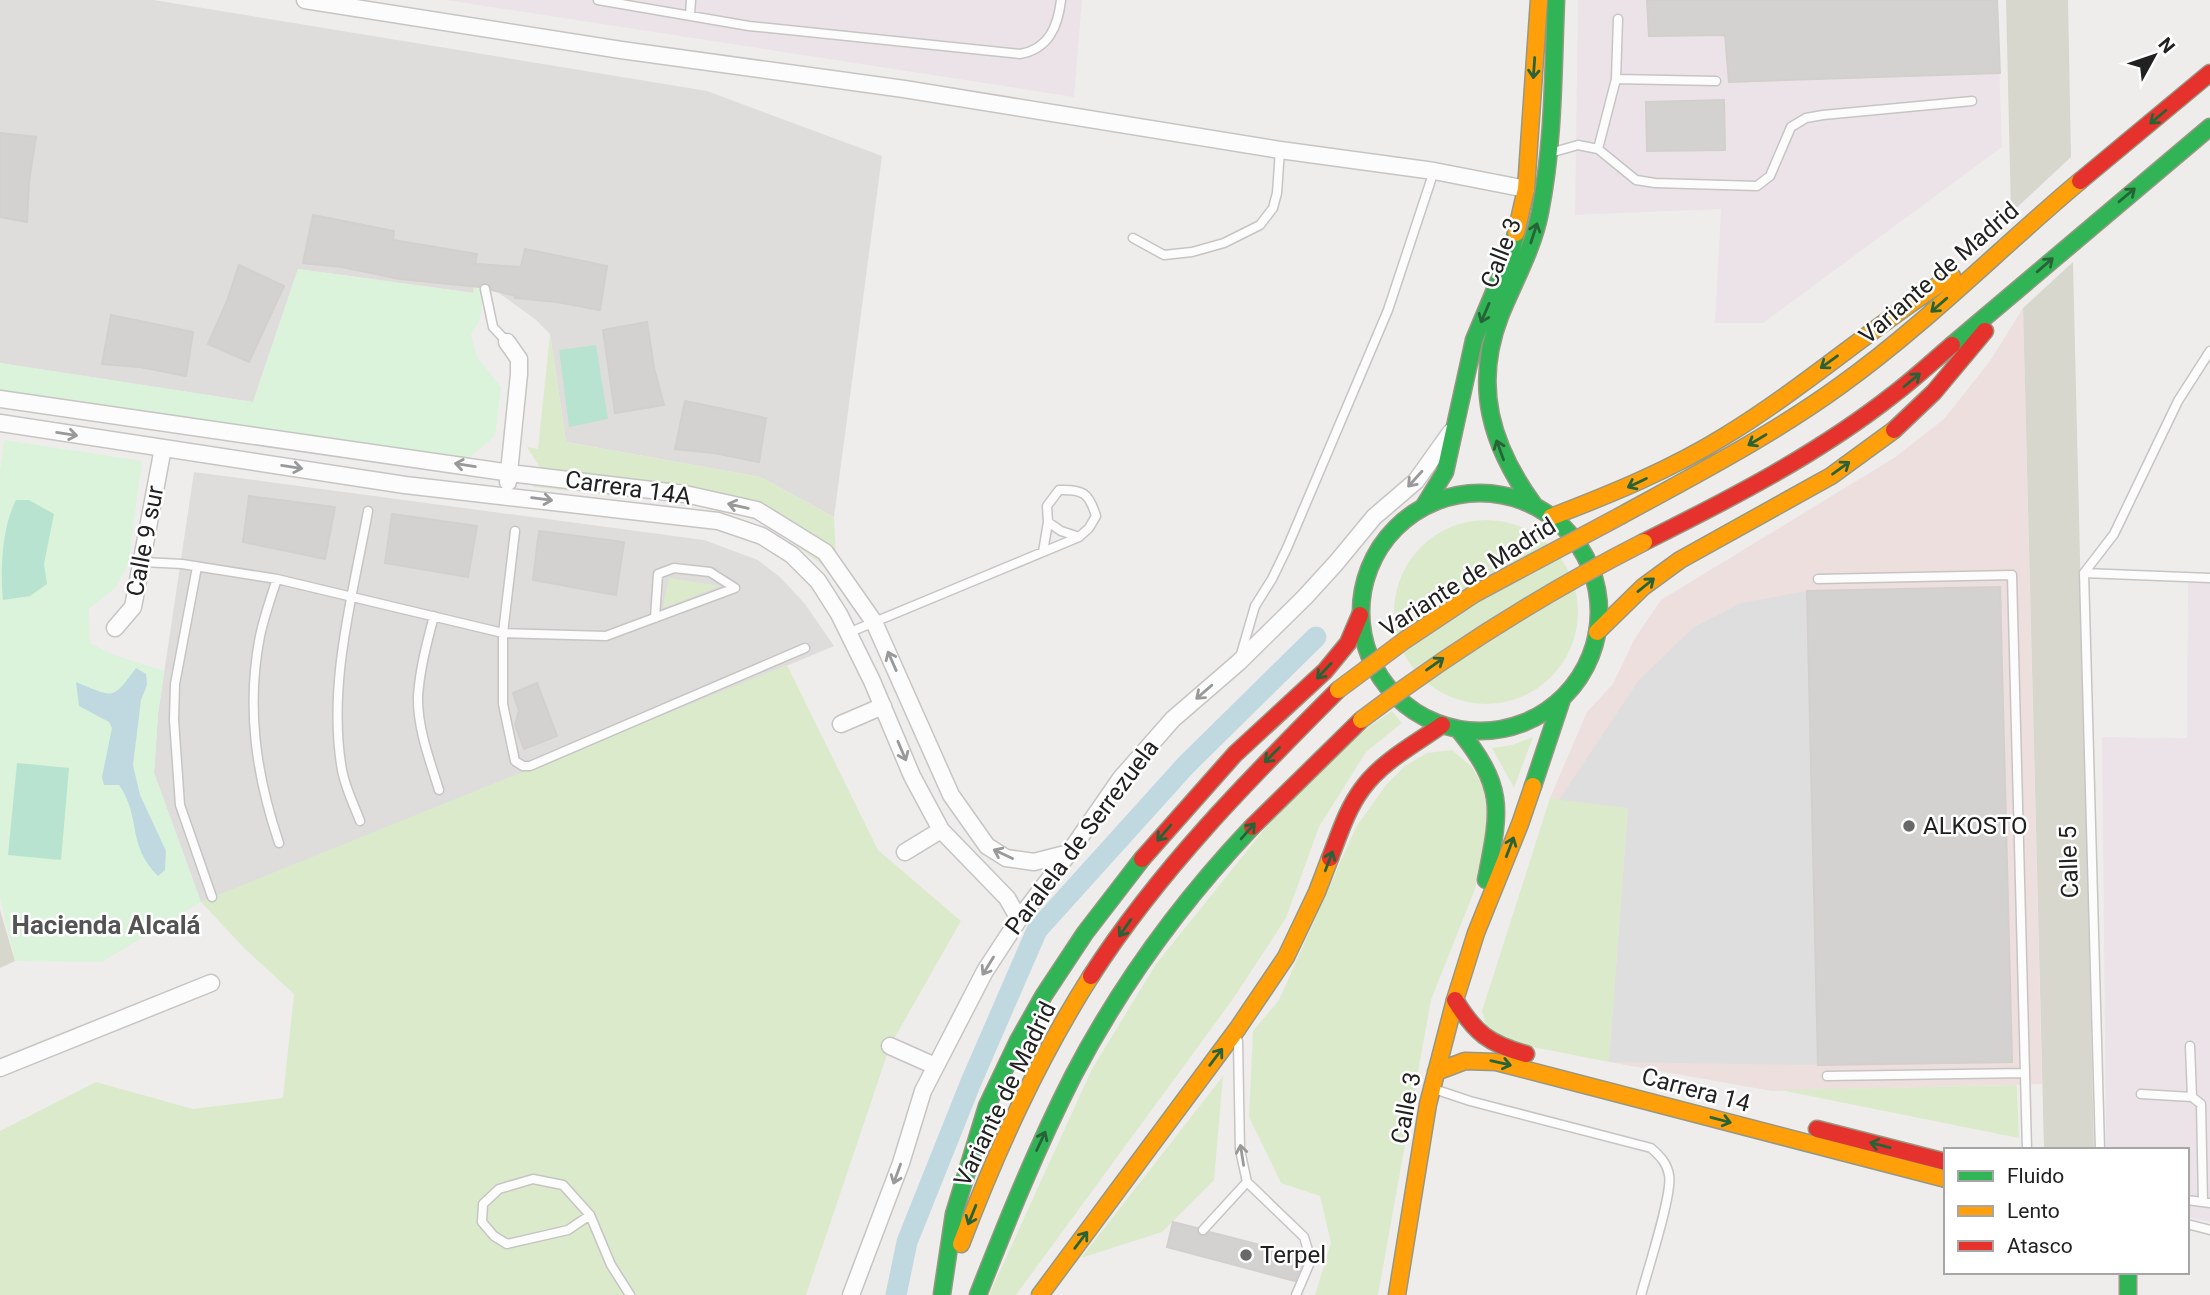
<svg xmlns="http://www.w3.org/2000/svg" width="2210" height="1295" font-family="Roboto,sans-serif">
<rect width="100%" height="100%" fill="#efedeb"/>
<path fill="#dedddc" d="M0,0H154L707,91L882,156L834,517L760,477L566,442L550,334L535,319L496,291L475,286L474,293L298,269L253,402L0,363Z
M194,472L704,540L758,560L781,578L805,604L834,646L518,779L201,902L154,773L158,714Z"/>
<path fill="#ecdfdd" d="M2023,308L2042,1084L1772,1091L1609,1062L1628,808L1550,798L1587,712L1613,684L1635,638L1661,600L1894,458L1944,419L1990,361Z"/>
<path fill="#ece3e9" d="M446,0H1082L1074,97Z
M1578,0H1997L2002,147L1763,323H1715L1721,209L1575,215Z
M2188,583H2210V1222L2187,1217V1150H2106L2102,737L2187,738Z"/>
<path fill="#d8d7cd" d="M2006,0H2068L2071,157L2011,213Z
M2073,262L2094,1150H2044L2023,308Z
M0,910L15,961L0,968Z"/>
<path fill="#dceacc" d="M550,334L566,442L760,477L834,517L837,576L767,524L711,505L533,487L539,466L527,447L538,449Z
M1394 612a92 92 0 1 1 184 0a92 92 0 1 1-184 0Z
M669,578L720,586L663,608Z
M787,665L878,850L961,921L890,1046L806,1295H0V1131L96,1082L193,1109L283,1098L294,994L245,949L201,902Z
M1392,711L1402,723L1366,752L1319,827L1286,918L1233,999L1016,1295H989L1092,1069L1156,964L1271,821L1353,738Z
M1533,737L1514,788L1492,748L1512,745Z
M1452,750L1472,767L1485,790L1489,839L1475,889L1431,1000L1378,1295H1315L1331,1243L1320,1196L1281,1183L1249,1117L1253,1031L1279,1000L1356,827L1386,785L1405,766L1427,753Z
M1550,798L1628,808L1609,1062L1503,1041L1487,1029L1482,1011Z
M1223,1076L1214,1180L1162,1232L1081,1258Z
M2017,1085L2019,1138L1780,1090Z"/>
<path fill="#dbf2db" d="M298,269L473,293L474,286L485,289L479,322L471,335L477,357L501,387L495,436L470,457L468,475L0,406V363L253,402Z
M4,440L142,461L128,565L115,588L89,609L90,643L111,654L164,671L158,714L154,773L201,902L102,962L15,961L0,897V472Z"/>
<path fill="#b9e3d1" d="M596,345L608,419L569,427L559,350Z
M16,500H29L54,514L44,564L47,584L30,596L3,600C0,571 2,526 16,500Z
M17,763L69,768L61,860L8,855Z"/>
<path fill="#dfdede" d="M1807,591L1818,1065L1609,1062L1628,808L1559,800L1639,680L1694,627L1741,603Z"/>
<path fill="#c0d9e0" d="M136,668L146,674L147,685L141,700L133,765L140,795L166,851L165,870L158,876C126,844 142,818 119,785H104L102,777L112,728L109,722L79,706L76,682C114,697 111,702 136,668Z"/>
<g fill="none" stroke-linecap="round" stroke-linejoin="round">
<path stroke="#c0d9e0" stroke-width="21" d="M896,1295L907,1242L971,1082L1037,930L1186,765L1316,637"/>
</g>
<path fill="#d4d2d0" stroke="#d2cfcc" stroke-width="2" d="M1647,0H1997L2000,73L1729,82L1725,35L1649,36Z
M1724,100L1725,150L1647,151L1646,102Z
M0,133L36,137L29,181L27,222L0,217Z
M313,215L394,231L393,240L477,254L475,264L521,267L525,249L607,266L600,310L557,302L515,298L516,296L492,290L486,283L481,284L479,287L400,279L342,267L303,263Z
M239,265L284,286L249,362L208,344L227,301Z
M111,315L193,332L186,376L140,367L102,364Z
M647,322L654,368L664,405L615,413L603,330Z
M685,401L766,418L759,462L714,453L675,449Z
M249,496L335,507L325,559L243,542Z
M392,514L477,526L468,577L385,563Z
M539,531L624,542L616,595L533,580Z
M2000,587L2012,1062L1818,1065L1807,591Z
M537,683L557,736L524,749L515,725L519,711L513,693Z
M1173,1222L1197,1228V1233L1201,1236H1206L1210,1232L1303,1256L1304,1260L1295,1281L1167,1247Z"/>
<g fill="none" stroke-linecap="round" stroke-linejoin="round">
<g stroke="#c6c5c4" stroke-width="11">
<path id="lane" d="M598,0L749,26L1020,54C1049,49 1058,26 1061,0
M690,15L691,0
M1616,79L1716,81
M1598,149L1616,79L1618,19
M1550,153L1578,145L1598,149L1636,180L1655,183L1757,186L1770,176L1791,127L1806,118L1823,115L1972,101
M1133,238L1164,255L1192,252L1224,243L1260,225L1273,208L1277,193L1280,150
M485,289L493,327L507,342
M515,531L503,633V704L515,761L523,766H530L805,648
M1043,552L1048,522
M143,562L182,564L277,579L503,633L606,636L735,588L710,572L674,568L658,574L655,618
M197,567L175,684L174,720L180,805L212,897
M2084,573L2100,1150
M2084,573L2114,534L2178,401L2210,351
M2084,573L2210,578
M277,579C271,597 264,617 260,636C246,707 256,775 279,843
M1818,579L2012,575L2027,1150
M434,616C427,642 420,668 418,696C417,727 430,761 439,790
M848,633L1079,537L1089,528L1096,516C1089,493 1083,489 1059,490L1047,506L1048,522L1061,531L1079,537
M1241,654L1255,606L1272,579L1287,548L1388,310L1434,171
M360,821C354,805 345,787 342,770C327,685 353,595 368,511
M2190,1046L2192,1097
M1827,1076L2025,1073
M1434,1089L1470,1101L1651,1148C1660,1156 1667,1163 1669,1175C1673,1193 1647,1272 1641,1295
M2141,1094L2192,1097L2201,1104L2203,1202
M1247,1182L1304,1237L1311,1260L1296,1295
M2187,1200L2210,1203
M590,1215L568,1230L507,1244L494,1236L482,1222L483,1204L499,1189L533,1179L563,1185L590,1215L611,1265L630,1295
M2187,1224L2210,1230
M1203,1230L1247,1182L1240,1150L1238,1041"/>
</g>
<g stroke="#c6c5c4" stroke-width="19">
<path id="street" d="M305,0L621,50L904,89L1280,150L1434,171L1526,189
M507,342L519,359V374L508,482
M0,399L518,474L685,494L757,510L825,552L874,622L951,795L987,846L1006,858L1034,862L1069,853
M0,423L405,485L718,521L762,536L792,555L818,581L839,614L872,681L912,776L941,830L1007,898L1019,919
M115,628L133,607L163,448
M841,724L883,706
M905,852L941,830
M890,1046L935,1066
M0,1068L211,983
M851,1295L901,1163L923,1091L985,971L1019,919L1069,853L1121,778L1173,719L1239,662L1305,597L1336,563L1374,517L1416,481L1451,432"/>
</g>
<g stroke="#969883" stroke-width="19">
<path id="fast" d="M1952,345L2210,127
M1361 612a119 119 0 1 1 238 0a119 119 0 1 1-238 0Z
M1534,505C1491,446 1473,386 1500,316C1514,281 1533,249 1540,212C1554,142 1553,70 1556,0
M1424,506L1445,472L1474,340L1512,249L1516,233
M1458,729C1506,788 1500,809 1486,880
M1533,786L1562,699
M2128,1272V1295
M942,1294L954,1214L987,1106L1018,1041L1044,995L1085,933L1142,859
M978,1295C1007,1221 1037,1147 1073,1076C1120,986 1182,901 1252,827"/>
</g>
<g stroke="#969883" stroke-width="19">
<path id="slow" d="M1516,233L1526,189L1539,0
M1622,515C1697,474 1772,435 1841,385C1926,324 2000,248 2080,181
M1551,517C1611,494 1670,470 1725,436C1804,388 1874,325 1952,276
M1597,632L1643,587L1680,560L1831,476L1894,430
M1436,1072L1465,1061L1496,1062L1946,1179
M961,1244C997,1150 1037,1061 1091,976
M1040,1295L1238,1028L1286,957L1317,892L1330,858
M1397,1295L1428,1104L1455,1000L1476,933L1520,824L1533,786"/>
</g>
<g stroke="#969883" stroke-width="19">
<path id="jam" d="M2080,181L2210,73
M1894,430L1934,392L1985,331
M1644,542C1730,499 1818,454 1894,394C1914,379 1932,362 1952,345
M1252,827L1361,720
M1330,858C1339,835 1347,809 1362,789C1381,762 1415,744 1442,725
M1142,859L1235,754L1325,671L1348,643L1360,615
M1091,976C1159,870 1249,779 1338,690
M1455,1000C1475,1033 1489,1044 1526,1054
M1817,1129L1946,1162"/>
</g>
<use href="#lane" stroke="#fdfcfc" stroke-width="8"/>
<use href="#street" stroke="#fdfcfc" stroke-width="16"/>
<use href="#fast" stroke="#30b455" stroke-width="16"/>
<use href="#slow" stroke="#ff9f0a" stroke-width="16"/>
<use href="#jam" stroke="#e5322d" stroke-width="16"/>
<g stroke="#a49a88" stroke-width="19" stroke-linecap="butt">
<path id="slow-bridge" d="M1338,690L1405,640L1474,594L1622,515
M1361,720C1450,652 1544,593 1644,542"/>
</g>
<use href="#slow-bridge" stroke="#ff9f0a" stroke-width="16"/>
</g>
<defs><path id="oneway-shaft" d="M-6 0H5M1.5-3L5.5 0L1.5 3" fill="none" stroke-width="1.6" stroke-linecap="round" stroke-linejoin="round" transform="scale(1.75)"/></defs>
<g stroke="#286338">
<use href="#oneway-shaft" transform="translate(1534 68) rotate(94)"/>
<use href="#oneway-shaft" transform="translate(2158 117) rotate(140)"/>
<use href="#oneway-shaft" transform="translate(2127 195) rotate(-40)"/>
<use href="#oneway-shaft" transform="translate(1534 233) rotate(-72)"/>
<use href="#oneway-shaft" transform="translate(2045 265) rotate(-41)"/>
<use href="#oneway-shaft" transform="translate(1939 305) rotate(139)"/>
<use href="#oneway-shaft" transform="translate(1485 313) rotate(113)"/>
<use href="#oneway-shaft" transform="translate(1829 362) rotate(144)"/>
<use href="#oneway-shaft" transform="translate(1912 380) rotate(-40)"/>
<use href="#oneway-shaft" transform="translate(1757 440) rotate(149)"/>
<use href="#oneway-shaft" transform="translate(1500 450) rotate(-110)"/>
<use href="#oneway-shaft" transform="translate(1841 468) rotate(-36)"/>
<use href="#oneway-shaft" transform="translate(1637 483) rotate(154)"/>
<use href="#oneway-shaft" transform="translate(1646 585) rotate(-39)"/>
<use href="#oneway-shaft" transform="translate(1435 664) rotate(-35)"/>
<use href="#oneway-shaft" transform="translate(1324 671) rotate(133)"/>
<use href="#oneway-shaft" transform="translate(1272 755) rotate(135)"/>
<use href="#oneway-shaft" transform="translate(1248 831) rotate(-49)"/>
<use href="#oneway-shaft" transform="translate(1164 833) rotate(131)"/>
<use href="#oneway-shaft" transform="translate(1510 847) rotate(-69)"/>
<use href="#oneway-shaft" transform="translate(1329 861) rotate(-69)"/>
<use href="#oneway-shaft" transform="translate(1125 928) rotate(125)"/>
<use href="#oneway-shaft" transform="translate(1216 1057) rotate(-53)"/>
<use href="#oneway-shaft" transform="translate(1501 1063) rotate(13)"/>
<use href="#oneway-shaft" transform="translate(1721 1120) rotate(15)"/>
<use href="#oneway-shaft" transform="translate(1041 1141) rotate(-65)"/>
<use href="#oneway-shaft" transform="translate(1880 1145) rotate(-166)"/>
<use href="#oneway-shaft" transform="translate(972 1215) rotate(112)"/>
<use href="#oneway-shaft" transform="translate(1081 1240) rotate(-53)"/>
</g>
<g stroke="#9a9999">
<use href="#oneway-shaft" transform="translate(67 434) rotate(9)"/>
<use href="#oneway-shaft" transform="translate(465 465) rotate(-171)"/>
<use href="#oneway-shaft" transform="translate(292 467) rotate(9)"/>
<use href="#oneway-shaft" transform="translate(1415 479) rotate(132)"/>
<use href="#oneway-shaft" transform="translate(542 499) rotate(7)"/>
<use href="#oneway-shaft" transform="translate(738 506) rotate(-167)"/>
<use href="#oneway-shaft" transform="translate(892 661) rotate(-114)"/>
<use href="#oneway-shaft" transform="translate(1204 692) rotate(139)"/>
<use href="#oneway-shaft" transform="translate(902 751) rotate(67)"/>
<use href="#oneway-shaft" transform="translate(1003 854) rotate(-155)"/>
<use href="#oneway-shaft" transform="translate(988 966) rotate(122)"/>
<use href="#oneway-shaft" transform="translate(1242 1155) rotate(-99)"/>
<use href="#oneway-shaft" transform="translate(897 1174) rotate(110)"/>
</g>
<g fill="#696868" stroke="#fff" stroke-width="2.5">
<circle cx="1909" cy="826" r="7"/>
<circle cx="1246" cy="1255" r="7"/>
</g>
<g text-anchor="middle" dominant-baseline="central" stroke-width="5" stroke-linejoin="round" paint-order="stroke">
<g font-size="24" fill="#212121" stroke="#fff">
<text transform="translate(1501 253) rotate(-69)">Calle 3</text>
<text transform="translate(1939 273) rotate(-41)">Variante de Madrid</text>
<text transform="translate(628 488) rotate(8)">Carrera 14A</text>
<text transform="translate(145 541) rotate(-79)">Calle 9 sur</text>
<text transform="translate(1468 577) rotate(-32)">Variante de Madrid</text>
<text transform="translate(1082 837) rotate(-53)">Paralela de Serrezuela</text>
<text transform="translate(2069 862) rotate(-92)">Calle 5</text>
<text transform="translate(1696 1090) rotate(15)">Carrera 14</text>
<text transform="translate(1005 1094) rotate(-64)">Variante de Madrid</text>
<text transform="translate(1406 1108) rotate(-79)">Calle 3</text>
</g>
<g font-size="24" fill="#212121" stroke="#fff" text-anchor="start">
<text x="1923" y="826">ALKOSTO</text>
<text x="1260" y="1255">Terpel</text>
</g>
<g font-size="26" font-weight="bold" fill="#545454" stroke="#fff">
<text x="106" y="925">Hacienda Alcalá</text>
</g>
</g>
<rect x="1944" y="1148" width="245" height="126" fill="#ffffff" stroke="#a6a6a6" stroke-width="2"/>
<rect x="1958" y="1171" width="35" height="10" fill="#30b455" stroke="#a6a6a6" stroke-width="2"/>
<text x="2007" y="1183" font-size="21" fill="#212121">Fluido</text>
<rect x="1958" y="1206" width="35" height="10" fill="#ff9f0a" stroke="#a6a6a6" stroke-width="2"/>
<text x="2007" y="1218" font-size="21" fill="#212121">Lento</text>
<rect x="1958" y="1241" width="35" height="10" fill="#e5322d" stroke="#a6a6a6" stroke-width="2"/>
<text x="2007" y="1253" font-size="21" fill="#212121">Atasco</text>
<g transform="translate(2154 56) rotate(50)" stroke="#ffffff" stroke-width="5" paint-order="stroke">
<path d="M0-5L12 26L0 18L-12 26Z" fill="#212121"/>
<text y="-10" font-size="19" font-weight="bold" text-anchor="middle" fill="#212121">N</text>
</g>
</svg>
